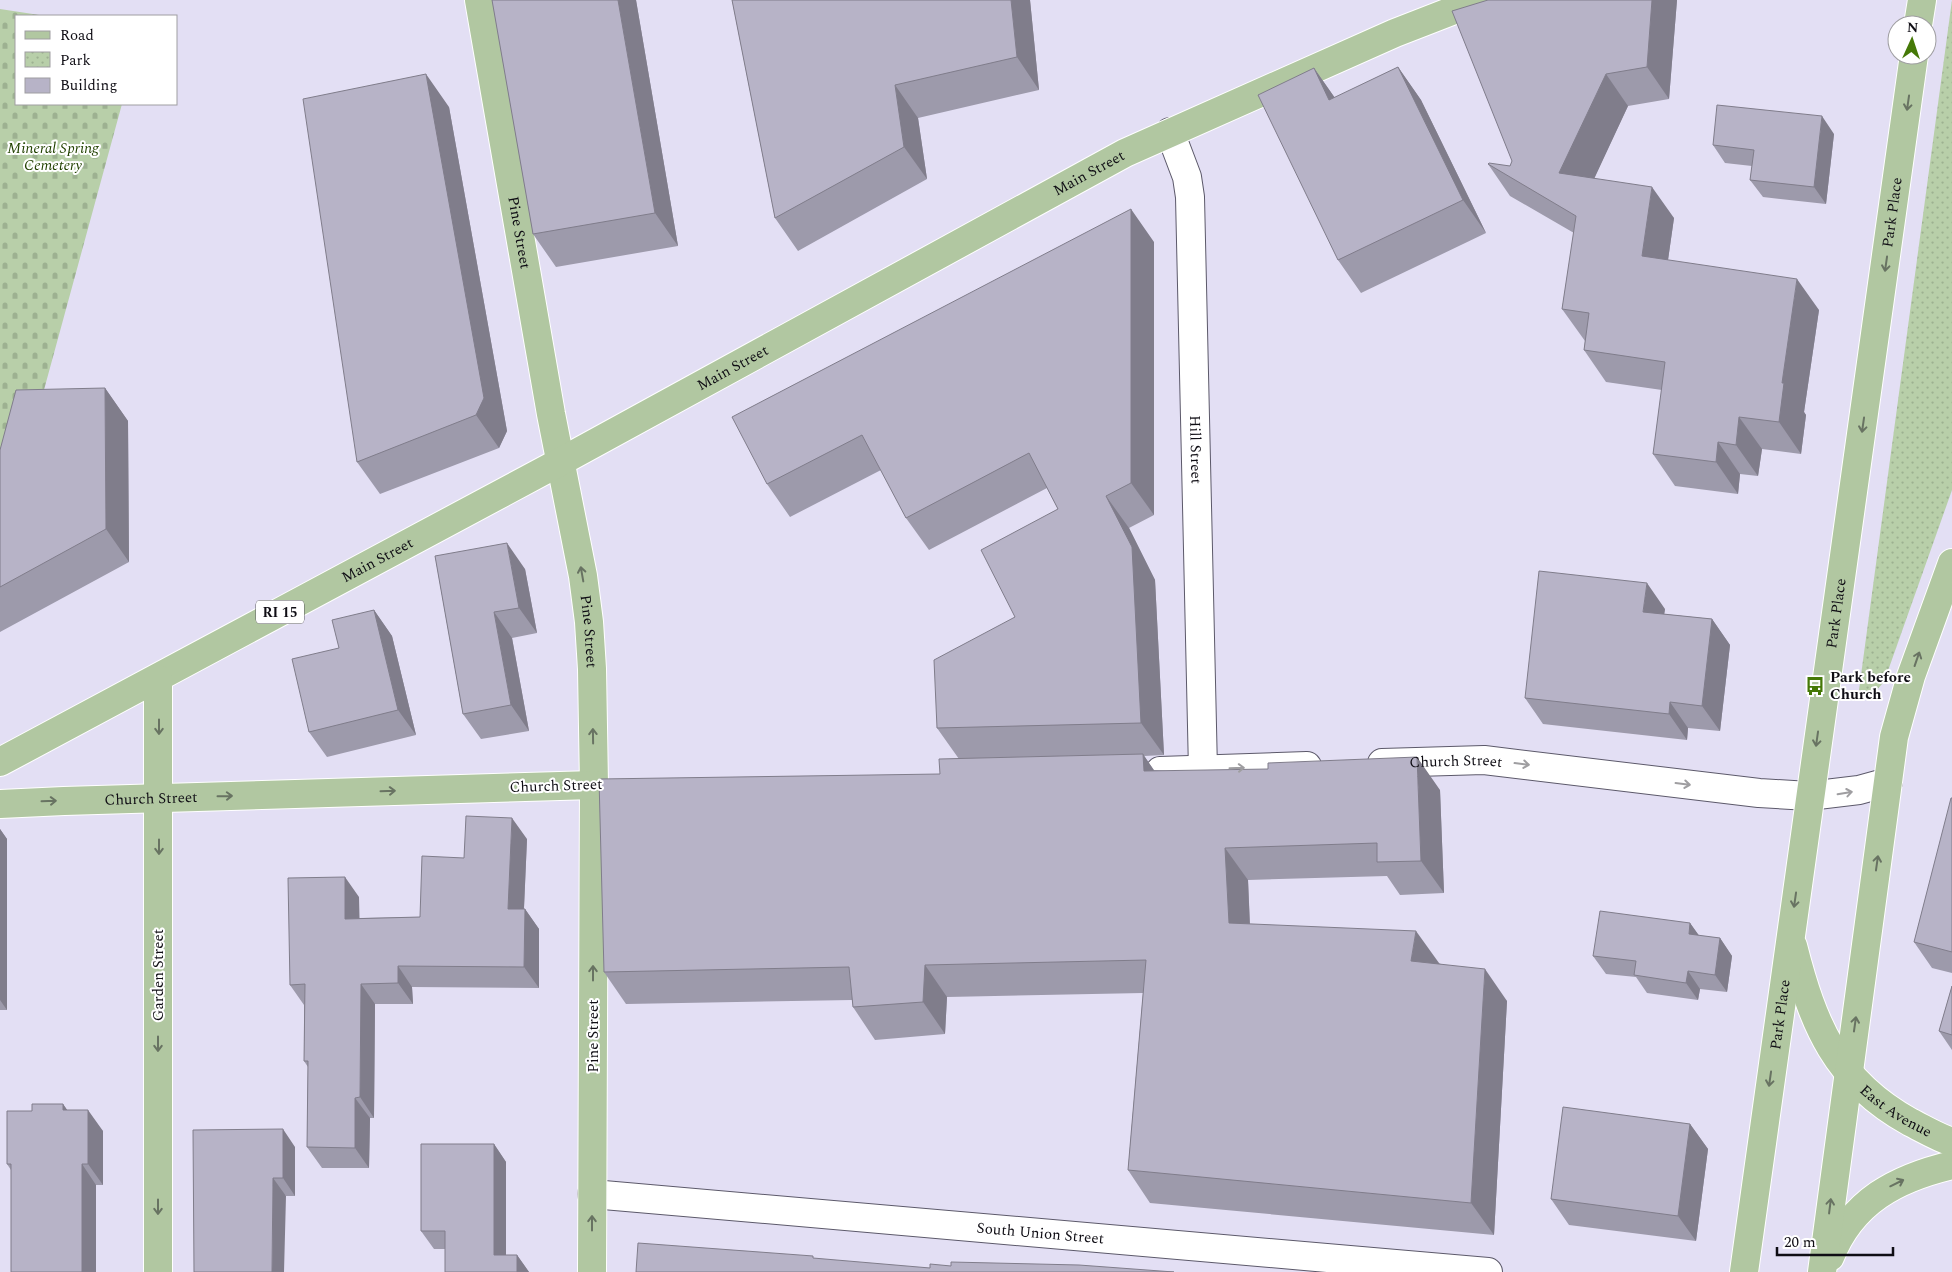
<svg xmlns="http://www.w3.org/2000/svg" width="1952" height="1272" font-family="Spectral,serif">
<defs>
<pattern id="cemetery-stones" width="16" height="16" patternUnits="userSpaceOnUse" patternTransform="scale(1.25)"><rect width="16" height="16" fill="#b8cfa9"/><path d="M2 7V4a2 2 0 0 1 4 0v3zM10 15v-3a2 2 0 0 1 4 0v3z" fill="#9db191"/></pattern>
<pattern id="park-dots" width="8" height="8" patternUnits="userSpaceOnUse" patternTransform="scale(1.25)"><rect width="8" height="8" fill="#b8cfa9"/><path d="M2 2h.1M6 6h.1" fill="none" stroke="#9db191" stroke-width="1.8" stroke-linecap="round"/></pattern>
</defs>
<rect width="100%" height="100%" fill="#e3dff4"/>
<path fill="url(#cemetery-stones)" d="M0,9L46,16H16V104H122L0,551Z"/>
<path fill="url(#park-dots)" d="M1952,0V490L1884,682L1871,696L1859,690Z"/>
<g fill="none" stroke-linecap="round" stroke-linejoin="round">
<g stroke="#5c596a" stroke-width="30">
<g id="minor">
<path id="s1" d="M1170,132L1187,177L1190,197L1203,770"/>
<path id="s2" d="M1382,763L1484,760L1759,793L1809,796L1859,790L1888,782"/>
<path d="M1160,771L1307,766"/>
<path id="s3" d="M592,1194L1488,1272"/>
</g>
</g>
<g stroke="#fff" stroke-width="30">
<g id="major">
<path id="s4" d="M479,0L551,414L583,576L589,622L592,669L594,785L592,1272"/>
<path d="M1918,25L1922,0"/>
<path id="s5" d="M0,762L560,462L1125,153L1395,33L1480,0"/>
<path id="s6" d="M0,804L64,801L594,785"/>
<path id="s7" d="M1793,946C1813,1025 1836,1081 1910,1122C1924,1129 1937,1137 1952,1142"/>
<path d="M1830,1257C1852,1201 1897,1178 1952,1165"/>
<path d="M158,1272V679"/>
<path id="s8" d="M1744,1272L1914,55"/>
<path d="M1822,1272L1894,737L1911,676L1952,563"/>
</g>
</g>
<use href="#minor" stroke="#fff" stroke-width="28"/>
<use href="#major" stroke="#b1c7a1" stroke-width="28"/>
</g>
<path fill="#9d9aab" d="M492,0H636L678,246L556,267L533,234Z
M732,0H1030L1039,90L918,118L927,179L798,251L775,218Z
M1488,0H1677L1669,99L1628,106L1594,178L1674,218L1668,260L1819,310L1804,412L1806,415L1801,454L1762,449L1758,476L1740,474L1738,494L1675,486L1653,454L1662,390L1606,382L1584,350L1585,341L1562,309L1574,233L1510,196L1488,164L1510,166L1512,161Z
M1398,67L1421,100L1486,233L1361,293L1338,260L1314,68L1335,98Z
M449,107L507,431L499,448L380,494L357,462Z
M1834,134L1826,204L1763,197L1750,180L1752,166L1725,163L1713,145Z
M1154,242V515L1129,528L1155,580L1164,755L1144,756L1154,770L1440,790L1444,893L1400,895L1387,876L1248,880L1250,924L1439,963L1507,1001L1494,1235L1150,1203L1128,1170L1143,993L947,997L945,1034L875,1040L853,1007L852,1000L626,1004L604,972L940,774L959,759L937,728L1015,617L1058,509L1047,488L929,550L906,518L881,470L790,517L767,484Z
M105,388L128,421L129,562L0,632V450Z
M435,556L525,569L537,633L512,638L529,731L481,739L463,714Z
M1665,609L1664,614L1712,619L1730,645L1720,731L1688,728L1687,740L1543,724L1525,698Z
M374,610L392,636L416,735L327,757L309,732L339,648Z
M1952,798V973L1932,968L1914,942Z
M0,829L7,839V1010H0Z
M527,839L524,909H525L539,929V988L412,987L413,1004H375L374,1118H370L369,1168H322L307,1147L308,1067L304,1061V1005L290,985L359,897V918L420,917L464,858Z
M1690,923L1699,936L1720,938L1732,956L1727,992L1700,989L1698,1000L1647,993L1636,977L1606,974L1593,956Z
M1952,986V1050L1939,1031Z
M63,1104L67,1110L103,1131V1185H96V1272H11V1170L7,1164Z
M1690,1124L1708,1149L1696,1241L1569,1225L1551,1199Z
M193,1130L295,1147V1196H286Z
M494,1144L506,1162V1255H517L529,1272H445V1249H434L421,1231Z"/>
<path fill="#807d8b" d="M618,0H636L678,246L655,213Z
M1011,0H1030L1039,90L1017,57Z
M1652,0H1677L1669,99L1647,67Z
M1398,67L1421,100L1486,233L1463,200Z
M1314,68L1337,101L1329,100Z
M426,74L449,107L507,431L499,448L476,415Z
M1606,74L1628,106L1582,205L1559,173Z
M895,85L918,118L927,179L904,147Z
M1822,116L1834,134L1826,204L1814,187Z
M1652,187L1674,218L1664,288L1642,256Z
M1131,209L1154,242V515L1131,483Z
M1797,279L1819,310L1804,412L1806,415L1801,454L1779,422L1782,383Z
M105,388L128,421L129,562L106,529Z
M1739,417L1762,449L1758,476L1736,445Z
M1718,442L1740,474L1738,494L1716,462Z
M1106,496L1129,528L1155,580L1164,755L1141,723Z
M507,543L525,569L537,633L519,608Z
M1647,583L1665,609L1661,637L1643,612Z
M374,610L392,636L416,735L398,710Z
M494,612L512,638L529,731L511,705Z
M1712,619L1730,645L1720,731L1702,706Z
M1670,702L1688,728L1687,740L1669,714Z
M1143,754L1165,787L1144,771Z
M1417,757L1440,790L1444,893L1421,861Z
M512,818L527,839L523,929L508,909Z
M0,829L7,839V1010L0,1000Z
M1225,848L1248,880L1251,955L1229,923Z
M345,877L359,897L360,939L345,919Z
M525,909L539,929V988L524,967Z
M1690,923L1703,941L1689,934Z
M1416,931L1439,963L1433,993L1411,961Z
M1720,938L1732,956L1727,992L1715,975Z
M925,965L947,997L945,1034L923,1002Z
M398,966L412,987L413,1004L398,983Z
M1485,969L1507,1001L1494,1235L1471,1203Z
M1688,971L1700,989L1698,1000L1686,983Z
M361,984L375,1004L374,1118L360,1097Z
M355,1098L370,1118L369,1168L355,1148Z
M63,1104L77,1124L63,1110Z
M88,1110L103,1131V1185L88,1164Z
M1690,1124L1708,1149L1696,1241L1678,1216Z
M283,1129L295,1147V1196L283,1178Z
M494,1144L506,1162V1272L494,1255Z
M82,1164L96,1185V1272H82Z
M273,1178L286,1196L284,1272H272Z
M517,1255L529,1272H517Z"/>
<path fill="#b7b3c7" stroke="#807d8b" d="M492,0H618L655,213L533,234Z
M732,0H1011L1017,57L895,85L904,147L775,218Z
M1488,0H1652L1647,67L1606,74L1559,173L1652,187L1642,256L1797,279L1782,383H1784L1779,422L1739,417L1736,445L1718,442L1716,462L1653,454L1665,362L1584,350L1589,313L1562,309L1576,216L1488,164L1489,163L1510,166L1512,161L1452,11Z
M1398,67L1463,200L1338,260L1258,95L1314,68L1329,100Z
M426,74L484,398L476,415L357,462L303,99Z
M1717,105L1822,116L1814,187L1750,180L1754,150L1713,145Z
M1131,209V483L1106,496L1132,547L1141,723L937,728L934,660L1015,617L981,550L1058,509L1029,453L906,518L862,435L767,484L732,417Z
M105,388L106,529L0,587V450L16,390Z
M507,543L519,608L494,612L511,705L463,714L435,556Z
M1539,571L1647,583L1643,612L1712,619L1702,706L1670,702L1669,714L1525,698Z
M374,610L398,710L309,732L292,659L339,648L332,620Z
M1143,754L1144,771L1268,769V763L1417,757L1421,861L1377,862V843L1225,848L1229,923L1416,931L1411,961L1485,969L1471,1203L1128,1170L1146,960L925,965L923,1002L853,1007L849,967L604,972L599,779L940,774L939,759Z
M1951,798H1952V952L1914,942Z
M466,816L512,818L508,909H525L524,967L398,966V983L361,984L360,1097L355,1098V1148L307,1147L308,1061H304L305,984L290,985L288,878L345,877V919L420,917L422,856L464,858Z
M1600,911L1690,923L1689,934L1720,938L1715,975L1688,971L1686,983L1634,975L1636,961L1593,956Z
M1952,986V1035L1939,1031Z
M32,1104H63V1110H88V1164H82V1272H11V1164H7V1111H32Z
M1563,1107L1690,1124L1678,1216L1551,1199Z
M283,1129V1178H273L272,1272H194L193,1130Z
M421,1144H494V1255H517V1272H445V1231H421Z
M638,1243L813,1256V1258L930,1268V1264L951,1266V1262L1079,1265L1174,1272H636Z"/>
<defs><path id="oneway-shaft" d="M-6 0H5M1.5-3L5.5 0L1.5 3" fill="none" stroke-width="1.6" stroke-linecap="round" stroke-linejoin="round" transform="scale(1.25)"/></defs>
<g stroke="#687362">
<use href="#oneway-shaft" transform="translate(1908 103) rotate(98)"/>
<use href="#oneway-shaft" transform="translate(1886 264) rotate(98)"/>
<use href="#oneway-shaft" transform="translate(1863 425) rotate(98)"/>
<use href="#oneway-shaft" transform="translate(582 574) rotate(-100)"/>
<use href="#oneway-shaft" transform="translate(1917 659) rotate(-71)"/>
<use href="#oneway-shaft" transform="translate(159 727) rotate(90)"/>
<use href="#oneway-shaft" transform="translate(593 736) rotate(-91)"/>
<use href="#oneway-shaft" transform="translate(1817 739) rotate(98)"/>
<use href="#oneway-shaft" transform="translate(388 791) rotate(-2)"/>
<use href="#oneway-shaft" transform="translate(225 796) rotate(-1)"/>
<use href="#oneway-shaft" transform="translate(49 801) rotate(-2)"/>
<use href="#oneway-shaft" transform="translate(159 847) rotate(90)"/>
<use href="#oneway-shaft" transform="translate(1877 863) rotate(-82)"/>
<use href="#oneway-shaft" transform="translate(1795 900) rotate(98)"/>
<use href="#oneway-shaft" transform="translate(593 973) rotate(-90)"/>
<use href="#oneway-shaft" transform="translate(1855 1024) rotate(-82)"/>
<use href="#oneway-shaft" transform="translate(158 1044) rotate(90)"/>
<use href="#oneway-shaft" transform="translate(1770 1079) rotate(98)"/>
<use href="#oneway-shaft" transform="translate(1897 1183) rotate(-26)"/>
<use href="#oneway-shaft" transform="translate(1830 1206) rotate(-83)"/>
<use href="#oneway-shaft" transform="translate(158 1207) rotate(90)"/>
<use href="#oneway-shaft" transform="translate(592 1223) rotate(-90)"/>
</g>
<g stroke="#9f9ea1">
<use href="#oneway-shaft" transform="translate(1522 764) rotate(7)"/>
<use href="#oneway-shaft" transform="translate(1237 768) rotate(-2)"/>
<use href="#oneway-shaft" transform="translate(1683 784) rotate(7)"/>
<use href="#oneway-shaft" transform="translate(1845 793) rotate(-9)"/>
</g>
<defs>
<g id="bus-bare" transform="scale(1.5)"><path d="M-5-6H5V4H4V6H2V4H-2V6H-4V4H-5ZM-3.5-4V0h7V-4ZM-3.5 1.2v1.5H-2V1.2ZM2 1.2v1.5H3.5V1.2Z" fill="#457907" stroke="#fff" stroke-width="2.5" paint-order="stroke"/></g>
</defs>
<g fill-rule="evenodd">
<use href="#bus-bare" x="1815" y="686"/>
</g>
<g text-anchor="middle" dominant-baseline="central" stroke-width="4" stroke-linejoin="round" paint-order="stroke">
<rect fill="#fff" stroke="#57565a" stroke-width="1" x="256" y="600.5" width="48" height="23" rx="4"/>
<g font-size="14" font-weight="bold" fill="#0f0d14">
<text x="280" y="612">RI 15</text>
</g>
<g font-size="15" font-style="italic" fill="#224200" stroke="#fff">
<text x="53" y="148">Mineral Spring<tspan x="53" dy="17">Cemetery</tspan></text>
</g>
<g font-size="15" fill="#0f0d14" stroke="#fff">
<text stroke="none"><textPath href="#s5" startOffset="1238">Main Street</textPath></text>
<text stroke="none"><textPath href="#s8" startOffset="1070">Park Place</textPath></text>
<text stroke="none"><textPath href="#s4" startOffset="236">Pine Street</textPath></text>
<text stroke="none"><textPath href="#s5" startOffset="832">Main Street</textPath></text>
<text stroke="none"><textPath href="#s1" startOffset="321">Hill Street</textPath></text>
<text stroke="none"><textPath href="#s5" startOffset="428">Main Street</textPath></text>
<text stroke="none"><textPath href="#s8" startOffset="665">Park Place</textPath></text>
<text stroke="none"><textPath href="#s4" startOffset="641">Pine Street</textPath></text>
<text stroke="none"><textPath href="#s2" startOffset="74">Church Street</textPath></text>
<text transform="translate(556 786) rotate(-2)">Church Street</text>
<text stroke="none"><textPath href="#s6" startOffset="151">Church Street</textPath></text>
<text transform="translate(158 975) rotate(-90)">Garden Street</text>
<text stroke="none"><textPath href="#s8" startOffset="260">Park Place</textPath></text>
<text transform="translate(593 1036) rotate(-90)">Pine Street</text>
<text stroke="none"><textPath href="#s7" startOffset="201">East Avenue</textPath></text>
<text stroke="none"><textPath href="#s3" startOffset="450">South Union Street</textPath></text>
</g>
<g font-size="15" font-weight="bold" fill="#0f0d14" stroke="#fff" text-anchor="start">
<text x="1830" y="677">Park before<tspan x="1830" dy="17">Church</tspan></text>
</g>
</g>
<rect x="15" y="15" width="162" height="90" fill="#ffffff" stroke="#9f9ea1"/>
<rect x="25" y="31" width="25" height="8" fill="#b1c7a1" stroke="#9f9ea1"/>
<text x="60" y="40" font-size="15" fill="#0f0d14">Road</text>
<rect x="25" y="52" width="25" height="15" fill="url(#park-dots)" stroke="#9f9ea1"/>
<text x="60" y="65" font-size="15" fill="#0f0d14">Park</text>
<rect x="25" y="78" width="25" height="15" fill="#b7b3c7" stroke="#9f9ea1"/>
<text x="60" y="90" font-size="15" fill="#0f0d14">Building</text>
<g transform="translate(1912 40) rotate(3)"><circle r="24" fill="#ffffff" stroke="#9f9ea1"/>
<path d="M0-4L9 19L0 12L-9 19Z" fill="#457907"/>
<text y="-8" font-size="14" font-weight="bold" text-anchor="middle" fill="#0f0d14">N</text>
</g>
<path d="M1777 1247v8h116v-8" fill="none" stroke="#0f0d14" stroke-width="2.5"/>
<text x="1784" y="1247" font-size="15" fill="#0f0d14" stroke="#ffffff" stroke-width="4" paint-order="stroke">20 m</text>
</svg>
